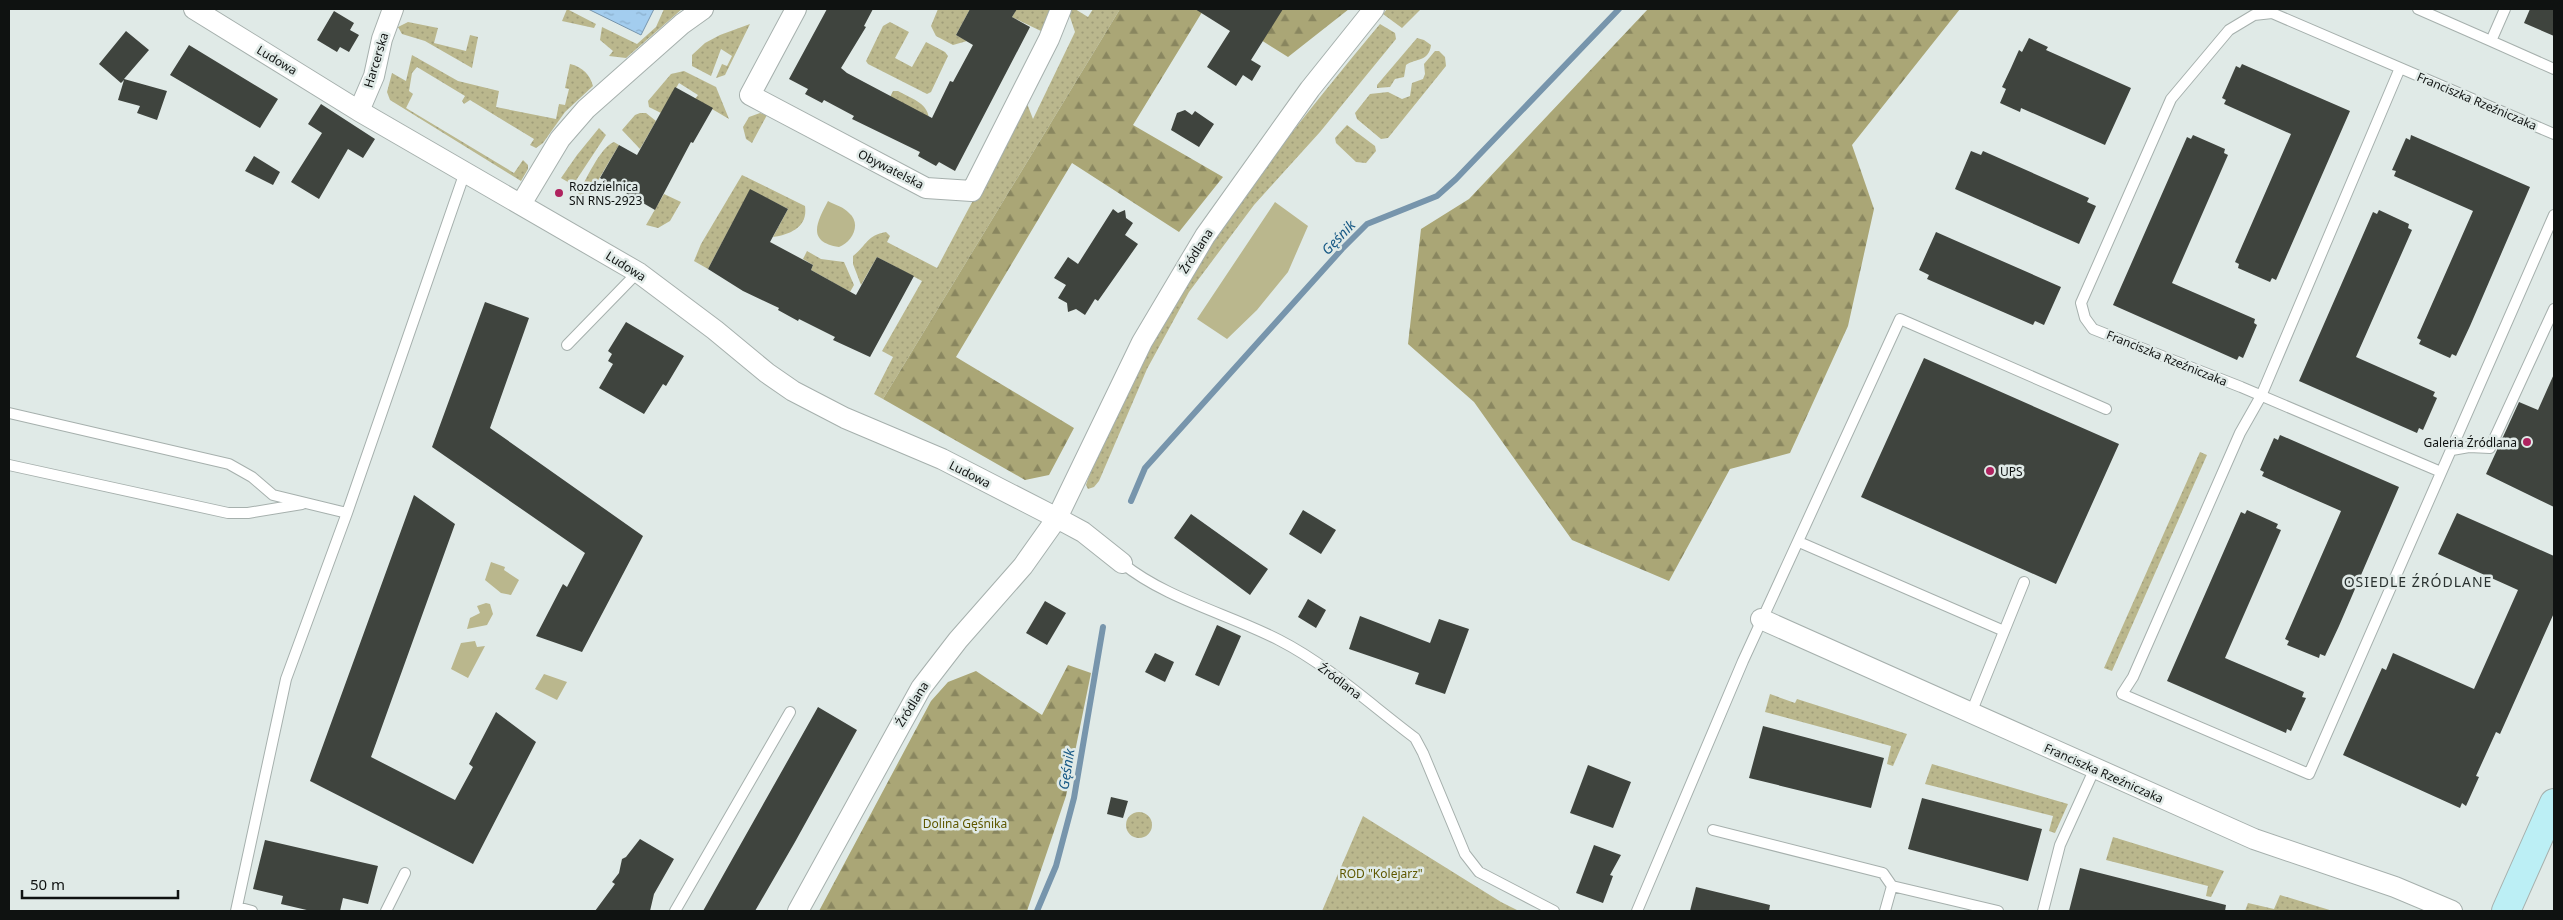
<svg xmlns="http://www.w3.org/2000/svg" width="2563" height="920" font-family="'Noto Sans',sans-serif">
<defs>
<pattern id="grass-dots" width="8" height="8" patternUnits="userSpaceOnUse" patternTransform="scale(1.25)"><rect width="8" height="8" fill="#bab78d"/><path d="M2 2h.1M6 6h.1" fill="none" stroke="#9f9c79" stroke-width="1.8" stroke-linecap="round"/></pattern>
<pattern id="forest-firs" width="22" height="20" patternUnits="userSpaceOnUse" patternTransform="scale(1.25)"><rect width="22" height="20" fill="#aaa676"/><path d="M5 1l3.5 6h-7zM16 11l3.5 6h-7z" fill="#89865f"/></pattern>
<pattern id="water-ripples" width="26" height="14" patternUnits="userSpaceOnUse" patternTransform="scale(1.25)"><rect width="26" height="14" fill="#a3cdef"/><path d="M2 4q2-2 4 0t4 0M15 11q2-2 4 0t4 0" fill="none" stroke="#8bafcc"/></pattern>
</defs>
<rect width="100%" height="100%" fill="#e0eae7"/>
<path fill="url(#grass-dots)" d="M567,9L596,24L594,28L562,21Z
M664,9H682L626,58L609,56L613,51L600,40L602,27L637,44L656,27Z
M938,9H970L956,35L967,41L953,45L936,36L931,26Z
M1009,9H1051L1043,32L1012,17L1015,12Z
M1071,9H1075L1088,17L1093,9H1120L883,399L874,394L893,357L882,351L922,281L877,257L861,285L853,264V256C867,245 867,235 886,232L890,236L887,242L937,268L1026,101L1033,119L1075,32L1069,14Z
M1387,9H1421L1402,28L1383,14Z
M408,22L438,28L434,43L466,51L470,35L478,37L472,68L425,41L402,34L398,27Z
M890,22L909,32L895,58L912,67L926,42L945,52L948,56L931,92L927,94L868,64L866,61L883,26Z
M750,24L725,75L716,78L722,64L727,66L732,56L721,49L711,76L692,66V55L705,43L720,35Z
M1380,24L1395,33L1396,39L1320,132L1254,205L1189,292L1147,369L1099,481L1094,487L1088,489L1086,485C1141,319 1269,157 1380,24Z
M1417,38L1424,40L1431,45C1429,62 1416,58 1406,65L1404,77L1395,79L1390,87L1377,88V85Z
M1435,51H1439L1445,57L1446,66L1388,138L1381,139L1357,119L1355,113L1370,94L1388,92L1402,99L1410,96L1412,83L1423,79L1425,74L1424,64Z
M412,55L458,81L499,91L496,107L556,119L559,104L565,105L569,89L565,88L570,64C583,67 590,75 593,86L565,112L543,143L536,148L530,145L534,139L470,100L464,104L462,101L465,96L417,67L412,73L409,91L413,94L406,108L514,173L523,160L528,165V169L521,181L390,100L387,92L392,73L406,81Z
M684,71L716,87L729,119L695,99L698,95L679,83L661,113L649,107L648,101L671,74Z
M893,91H898C910,98 927,102 929,118L890,97Z
M640,113H646L656,121L640,149L622,130L635,115Z
M760,113L767,115L752,143L746,139L743,127L749,117Z
M1347,125L1375,146L1376,151L1366,163L1356,162L1336,143L1335,138Z
M599,128L606,135L573,185L561,178L577,155Z
M614,142L619,145L590,194L585,192L581,198L577,196C585,182 600,147 614,142Z
M742,175L805,206C808,227 791,234 773,237L788,209L750,190L708,269L694,261L701,244Z
M664,194L681,202L670,221L658,228L646,225Z
M807,251L821,259L844,262L854,285L850,292L811,270L813,265L803,259Z
M2200,452L2207,455L2112,671L2104,668Z
M1770,694L1795,703L1797,699L1907,734L1893,766L1887,764L1891,746L1765,712Z
M1932,764L2068,804L2055,833L2049,831L2053,816L1925,784Z
M1126 825a13 13 0 1 1 26 0a13 13 0 1 1-26 0Z
M1363,816L1501,902L1519,911H1322Z
M2113,837L2224,871L2211,897L2206,896L2208,886L2106,860Z
M2280,895L2333,911H2245L2248,903L2274,909Z"/>
<path fill="url(#forest-firs)" d="M1120,9H1204L1133,125L1223,177L1179,232L1072,163L956,357L1074,428L1049,475L1025,480L883,399Z
M1212,9H1349L1288,57Z
M1648,9H1960L1852,145L1874,209L1848,326L1790,453L1730,469L1669,581L1572,540L1474,402L1408,344L1421,229L1469,199Z
M1068,665L1091,673L1066,796L1027,911H819L931,701L948,682L976,671L1042,715Z"/>
<path fill="#bab78d" d="M828,201C835,205 844,207 849,213C862,224 852,242 839,247C806,242 817,222 828,201Z
M1275,202L1308,226L1288,272L1257,310L1227,339L1197,319Z
M491,562L505,567L504,570L519,580L511,595L501,593L485,580Z
M486,603L490,604L493,614L487,625L467,629L470,618L480,613L477,606Z
M475,641L477,647L485,646L468,678L451,669L461,643Z
M544,674L567,682L557,700L535,689Z"/>
<path fill="url(#water-ripples)" stroke="#7795ac" d="M588,9H654L641,35Z"/>
<g fill="none" stroke-linecap="round" stroke-linejoin="round">
<path stroke="#7795ac" stroke-width="6" d="M1131,501L1145,468L1342,249L1367,224L1437,196L1456,179L1619,9
M1037,911L1056,866L1074,798L1103,627"/>
</g>
<path fill="#3f443e" d="M827,9H873L864,26L866,27L841,68L847,73L932,118L950,81L953,82L973,45L956,35L970,9H1017L1012,17L1030,27L955,171L939,162L936,166L918,156L920,152L852,119L854,116L824,100L822,103L805,94L808,89L789,79Z
M1195,9H1283L1251,60L1261,66L1252,81L1243,75L1236,86L1207,67L1230,31Z
M2530,9H2554V36L2524,23Z
M334,11L354,23L350,30L359,35L349,52L340,47L337,52L317,40Z
M126,31L149,50L124,79L167,91L157,120L137,113L140,106L118,100L124,80L121,83L99,64Z
M2029,38L2048,47L2046,50L2131,88L2105,145L2021,108L2020,112L2000,103L2006,89L2002,87L2011,68L2019,50L2022,52Z
M189,45L278,99L260,128L170,75Z
M2242,64L2350,111L2276,280L2272,278L2270,282L2238,268L2239,264L2235,262L2291,134L2224,104L2226,100L2222,98L2236,66L2240,68Z
M675,87L713,108L693,143L691,142L655,210L600,178L619,145L637,155Z
M321,104L375,139L363,158L348,149L319,199L291,182L322,133L308,124Z
M1185,110L1192,115L1195,111L1214,124L1199,147L1171,130L1177,113Z
M2193,135L2225,149L2224,153L2228,155L2172,283L2255,319L2254,323L2257,325L2243,358L2239,356L2237,360L2113,305L2187,137L2191,139Z
M2411,135L2530,187L2470,326L2456,356L2452,354L2450,358L2419,344L2421,340L2417,338L2473,211L2394,176L2396,171L2392,170L2406,138L2410,140Z
M1971,151L1981,155L1983,151L2089,198L2087,202L2096,206L2079,244L1955,189Z
M254,156L280,172L273,185L245,171Z
M750,189L788,209L770,242L813,265L811,270L856,295L877,257L914,276L870,357L833,340L835,337L799,319L798,321L778,310L779,308L743,291L708,269Z
M1113,209L1118,213L1125,210L1126,218L1133,223L1125,235L1138,244L1098,301L1095,299L1085,315L1076,309L1068,312L1067,303L1058,298L1066,285L1054,278L1068,257L1078,264Z
M2379,210L2409,224L2408,228L2412,230L2356,357L2435,392L2433,396L2437,398L2423,430L2419,428L2417,433L2299,381L2373,212L2377,214Z
M1936,232L2061,287L2044,325L2035,321L2033,325L1927,279L1929,275L1919,270Z
M485,302L529,318L490,428L643,536L582,652L536,636L563,584L567,587L585,553L432,447Z
M626,322L684,356L666,386L663,384L644,414L599,388L613,364L608,361L612,354L608,351Z
M1924,358L2119,444L2056,584L1861,497Z
M2554,374V507L2486,474L2519,402L2538,410Z
M2280,435L2399,487L2339,626L2325,656L2320,654L2319,658L2287,645L2289,641L2285,639L2341,511L2262,476L2264,472L2260,470L2274,438L2278,440Z
M414,495L455,524L371,757L455,800L473,767L469,764L496,712L536,742L473,864L310,781Z
M1303,510L1336,530L1321,554L1289,534Z
M2247,510L2278,524L2276,528L2281,530L2225,658L2304,692L2302,697L2306,698L2291,731L2287,729L2286,733L2167,681L2241,512L2245,514Z
M2457,513L2554,556V613L2500,734L2496,732L2476,776L2479,777L2466,806L2462,803L2460,808L2343,755L2382,668L2386,670L2393,653L2474,689L2518,590L2438,554Z
M1191,514L1268,569L1250,595L1174,538Z
M1308,599L1326,610L1316,628L1298,617Z
M1045,601L1066,613L1047,645L1026,633Z
M1360,616L1430,643L1439,619L1469,629L1445,694L1415,684L1419,673L1349,649Z
M1217,625L1241,636L1219,686L1195,675Z
M1155,653L1174,662L1165,682L1145,672Z
M818,707L857,730L795,842L755,911H703Z
M1763,726L1884,758L1871,808L1749,778Z
M1588,765L1631,782L1613,828L1570,813Z
M1111,797L1128,801L1123,818L1107,814Z
M1922,798L2042,829L2028,881L1908,849Z
M640,839L674,859L654,894L650,911H595L615,884L612,882L619,873L622,859L626,857Z
M265,840L378,866L368,904L343,898L340,911H311L281,904L283,896L253,889Z
M1594,845L1621,855L1610,875L1613,876L1603,903L1576,893Z
M2080,868L2226,905L2225,911H2069Z
M1696,887L1770,905L1769,911H1690Z"/>
<g fill="none" stroke-linecap="round" stroke-linejoin="round">
<g stroke="#a6b0ad" stroke-width="12">
<path id="lane" d="M2418,9L2491,41L2505,9
M2491,41L2554,69
M2400,68L2261,396L2240,433L2133,677L2122,694L2309,774L2554,215
M567,345L638,272
M9,413L229,464L252,477L273,495L347,513
M2452,450L2469,447L2490,448L2554,309
M9,465L228,513H248L302,504
M2441,472L2241,387L2093,329L2085,318L2081,303L2171,99L2229,30L2254,15L2272,13L2554,134
M1799,542L2004,631
M1122,563C1166,599 1229,614 1279,640C1328,665 1371,705 1415,738L1423,753L1465,854L1479,872L1554,911
M1971,713L2024,582
M1713,830L1883,873L1892,886
M237,907L252,911
M236,911L286,679L347,513L465,172
M386,911L405,873
M675,911L790,712
M1637,911L1743,661L1900,319L2106,409
M1885,911L1892,886L1998,911
M2043,911L2060,845L2095,768"/>
</g>
<g stroke="#a6b0ad" stroke-width="22">
<path id="street" d="M194,9L359,111L639,273L715,330L767,373L793,391L845,418L942,459L1057,518L1083,532L1122,563
M796,9L750,95L926,188L972,191L1049,39L1061,9
M359,111L374,76L382,39L393,9
M521,204L560,139L586,109L682,24L703,9
M1761,619L2254,839L2395,887L2452,911
M798,911L921,688L958,640L1023,566L1057,518L1142,342L1205,236L1310,89L1374,9"/>
</g>
<g stroke="#a6b0ad" stroke-width="30">
<path id="secondary" d="M2506,911L2554,803"/>
</g>
<use href="#lane" stroke="#fff" stroke-width="10"/>
<use href="#street" stroke="#fff" stroke-width="20"/>
<use href="#secondary" stroke="#bceff5" stroke-width="28"/>
</g>
<g fill="#af235f" stroke="#e0eae7" stroke-width="2">
<circle cx="559" cy="193" r="5"/>
<circle cx="2527" cy="442" r="5"/>
<circle cx="1990" cy="471" r="5"/>
</g>
<g text-anchor="middle" dominant-baseline="central" stroke-width="5" stroke-linejoin="round" paint-order="stroke">
<g font-size="12" fill="#0f1211" stroke="#e0eae7">
<text transform="translate(277 60) rotate(31)">Ludowa</text>
<text transform="translate(376 60) rotate(-73)">Harcerska</text>
<text transform="translate(2477 101) rotate(23)">Franciszka Rzeźniczaka</text>
<text transform="translate(891 169) rotate(27)">Obywatelska</text>
<text transform="translate(1196 251) rotate(-57)">Źródlana</text>
<text transform="translate(626 266) rotate(32)">Ludowa</text>
<text transform="translate(2167 358) rotate(22)">Franciszka Rzeźniczaka</text>
<text transform="translate(970 474) rotate(27)">Ludowa</text>
<text transform="translate(1340 681) rotate(37)">Źródlana</text>
<text transform="translate(912 704) rotate(-58)">Źródlana</text>
<text transform="translate(2104 773) rotate(24)">Franciszka Rzeźniczaka</text>
</g>
<g font-size="12" fill="#0f1211" stroke="#e0eae7" text-anchor="start">
<text x="569" y="186">Rozdzielnica<tspan x="569" dy="14">SN RNS-2923</tspan></text>
<text x="2517" y="442" text-anchor="end">Galeria Źródlana</text>
<text x="2000" y="471">UPS</text>
</g>
<g font-size="12" fill="#5f5800" stroke="#e0eae7">
<text x="965" y="823">Dolina Gęśnika</text>
<text x="1381" y="873">ROD "Kolejarz"</text>
</g>
<g font-size="14" font-style="italic" fill="#185a86" stroke="#e0eae7">
<text transform="translate(1338 237) rotate(-46)">Gęśnik</text>
<text transform="translate(1066 769) rotate(-81)">Gęśnik</text>
</g>
<g font-size="14" letter-spacing="1" fill="#2b3331" stroke="#e0eae7">
<text x="2418" y="581">OSIEDLE ŹRÓDLANE</text>
</g>
</g>
<rect width="2563" height="920" fill="none" stroke="#0f1211" stroke-width="20"/>
<path d="M22 890v8h156v-8" fill="none" stroke="#0f1211" stroke-width="2.5"/>
<text x="30" y="890" font-size="15" fill="#0f1211" stroke="#e0eae7" stroke-width="4" paint-order="stroke">50 m</text>
</svg>
